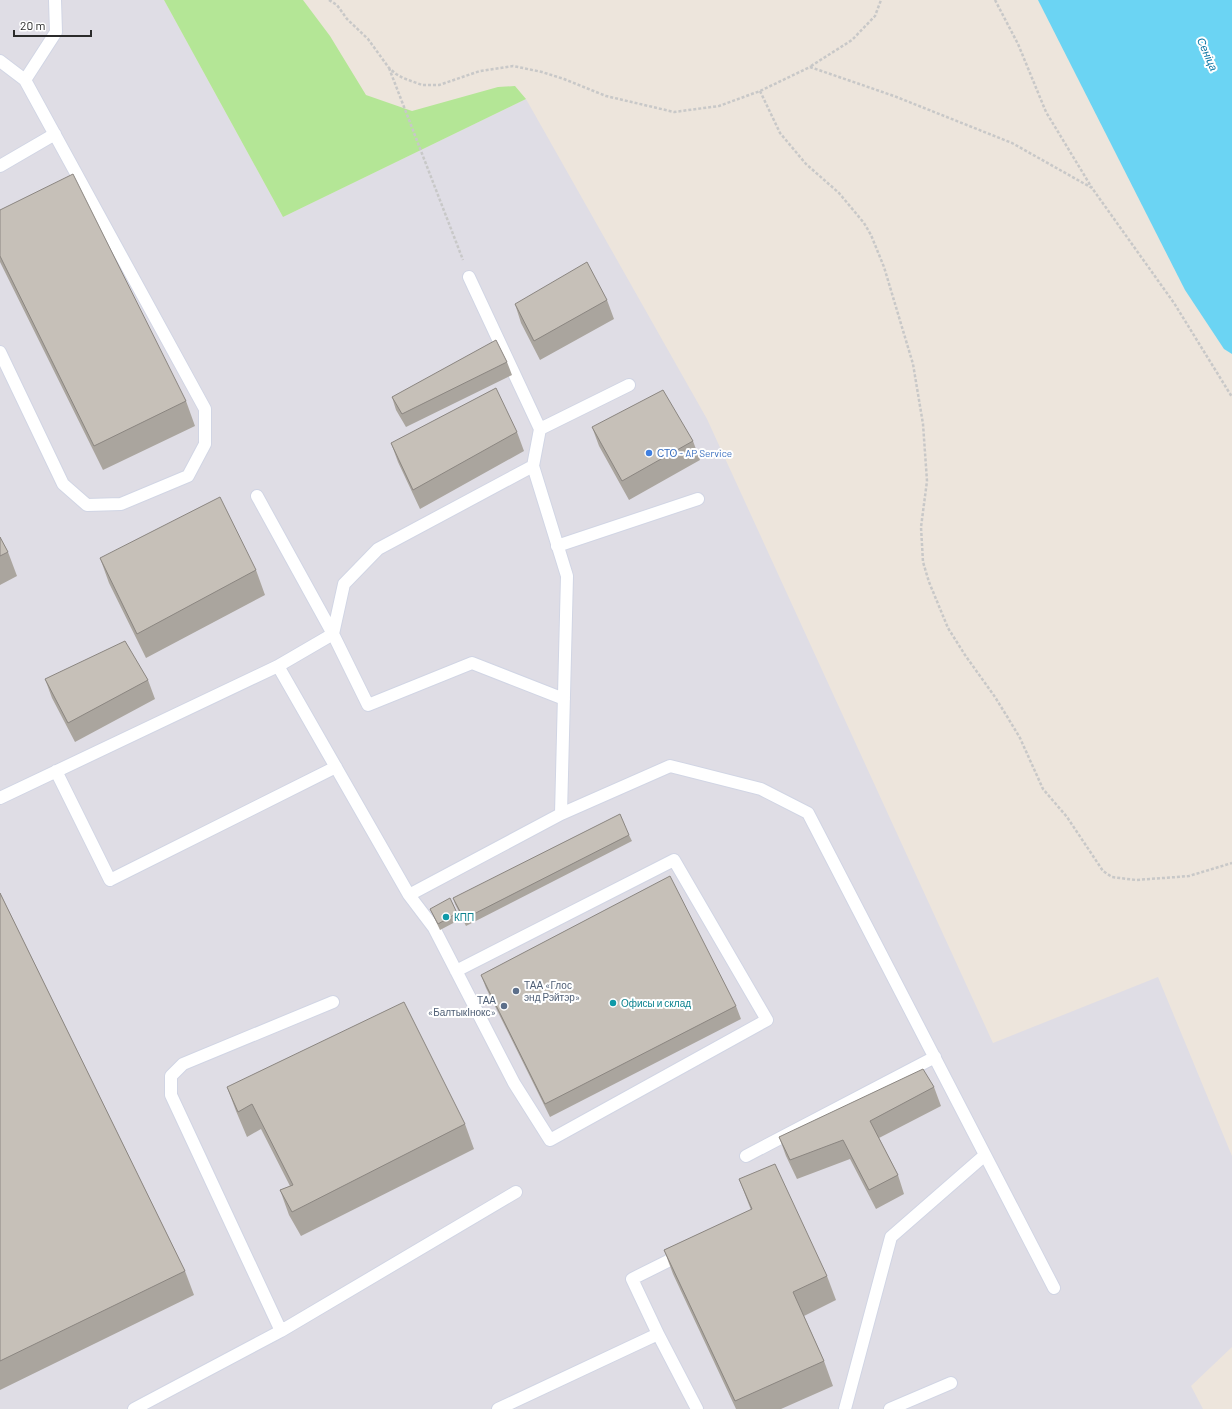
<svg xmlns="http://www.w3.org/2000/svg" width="1232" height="1409" font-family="Barlow,sans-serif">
<rect width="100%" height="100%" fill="#ede5dc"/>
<path fill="#dfdde5" d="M0,0H164L283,217L526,99L707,419L993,1043L1158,977L1232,1156V1347L1191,1386L1203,1409H0Z"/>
<path fill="#b4e696" d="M164,0H303L330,36L366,95L412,111L498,87L515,86L526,99L283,217Z"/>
<path fill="#6bd4f3" d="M1038,0H1232V354L1224,349L1185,290Z"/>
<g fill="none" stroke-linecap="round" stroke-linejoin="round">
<g stroke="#d1d5e4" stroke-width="14">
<path id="lane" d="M0,61L25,80L205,409V444L188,476L121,504L87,505L63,484L0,352
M25,80L56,32L55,0
M0,166L55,134
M540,429L629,385
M533,466L567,576L561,814
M257,496L333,634L368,705L472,663L564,699
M557,546L698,499
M278,666L409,895L434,928L514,1083L550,1140L767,1020L674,860L456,971
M56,771L110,880L336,767
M0,798L278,666L333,634L344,584L378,549L533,466L540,429L469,277
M409,895L561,814L670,766L761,789L808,813L1054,1288
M746,1156L935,1057
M281,1331L171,1095V1076L183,1064L333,1002
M658,1334L632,1279L682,1254
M134,1409L281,1331L516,1192
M498,1409L658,1334L697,1409
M845,1409L891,1237L985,1155
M890,1409L951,1383"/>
</g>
<path stroke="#c8c8c8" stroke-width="2.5" stroke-dasharray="3 2" stroke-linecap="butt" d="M329,0L337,5L347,19L368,39L389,68L396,74L403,78L422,85H439L480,71L513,66L542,72L564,79L606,96L674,112L719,106L760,91L810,67L894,96L1012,143L1092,188L1174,303L1232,397
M995,0L1018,44L1046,112L1092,188
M811,66L852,40L875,16L881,0
M389,68L463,260
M760,91L780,133L806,164L839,193L864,223L871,235L884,267L913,364L923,424L927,481L921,527L923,562L929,582L948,628L965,655L995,697L1008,718L1020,738L1043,789L1067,817L1103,871L1112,877L1136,880L1177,877L1189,876L1232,863"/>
<use href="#lane" stroke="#fff" stroke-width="12"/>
</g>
<path fill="#aaa59e" d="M0,210L186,401L195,426L103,470L0,262Z
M607,300L614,319L540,360L521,323L515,304Z
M507,362L512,375L406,427L396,410L392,397Z
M592,427L693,441L700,460L629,500L599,446Z
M517,432L524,451L420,509L398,462L391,443Z
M0,537L8,552L17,576L0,585Z
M100,558L256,570L265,595L146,658L109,583Z
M45,679L148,680L155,699L75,742L52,698Z
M629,835L632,841L466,926L455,904L453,898Z
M0,893L185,1271L194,1295L0,1390Z
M430,909L457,913L459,920L440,930Z
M481,975L736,1006L741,1019L550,1117L486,988Z
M227,1087L465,1124L474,1149L301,1236L289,1215L280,1190L290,1186L261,1129L247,1137L236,1111Z
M934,1087L941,1106L879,1138L898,1175L904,1194L876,1209L850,1159L797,1179L786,1156L779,1137Z
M739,1179L827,1276L836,1300L804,1316L824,1361L833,1386L781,1409H736L673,1274L664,1250L751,1210Z"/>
<path fill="#c6c0b8" stroke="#8b8681" d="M73,174L186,401L94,446L0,256V210Z
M587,262L607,300L534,341L515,304Z
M496,340L507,362L402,414L392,397Z
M496,388L517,432L413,490L391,443Z
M663,390L693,441L622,481L592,427Z
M220,497L256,570L137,634L100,558Z
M0,537L8,552L0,556Z
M125,641L148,680L68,723L45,679Z
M620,814L629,835L464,919L453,898Z
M670,876L736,1006L545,1104L481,975Z
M0,893L185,1271L0,1361Z
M450,898L457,913L438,924L430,909Z
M404,1002L465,1124L292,1212L280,1190L293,1185L252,1104L238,1112L227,1087Z
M923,1069L934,1087L870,1121L898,1175L869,1190L843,1140L790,1160L779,1137Z
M775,1164L827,1276L793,1292L824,1361L735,1401L664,1250L752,1209L739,1179Z"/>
<circle fill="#3f7fe0" stroke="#fff" stroke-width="1.5" cx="649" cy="453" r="4"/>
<g fill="#0f9aa8" stroke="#fff" stroke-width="1.5">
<circle cx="446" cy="917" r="4"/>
<circle cx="613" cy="1003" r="4"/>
</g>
<g fill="#5c6f8a" stroke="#fff" stroke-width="1.5">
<circle cx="516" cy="991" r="4"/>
<circle cx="504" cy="1006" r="4"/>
</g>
<g text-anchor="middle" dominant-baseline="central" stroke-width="4" stroke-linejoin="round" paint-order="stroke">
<g font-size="10" fill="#366cbe" stroke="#fff" text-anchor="start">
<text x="657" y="453">СТО - AP Service</text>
</g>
<g font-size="10" fill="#0d838f" stroke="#fff" text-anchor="start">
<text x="454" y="917">КПП</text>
<text x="621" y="1003">Офисы и склад</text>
</g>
<g font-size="10" fill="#4e5e75" stroke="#fff" text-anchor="start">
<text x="524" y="985">ТАА «Глос<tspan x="524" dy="12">энд Рэйтэр»</tspan></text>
<text x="496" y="1000" text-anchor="end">ТАА<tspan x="496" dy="12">«БалтыкІнокс»</tspan></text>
</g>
<g font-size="11" font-style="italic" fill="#0872a1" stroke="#fff">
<text transform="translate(1208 54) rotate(66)">Сеніца</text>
</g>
</g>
<path d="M14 30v6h77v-6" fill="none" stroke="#2b2b2b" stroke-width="2"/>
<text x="20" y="30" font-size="12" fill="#2b2b2b" stroke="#ffffff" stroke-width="3" paint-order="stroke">20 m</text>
</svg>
